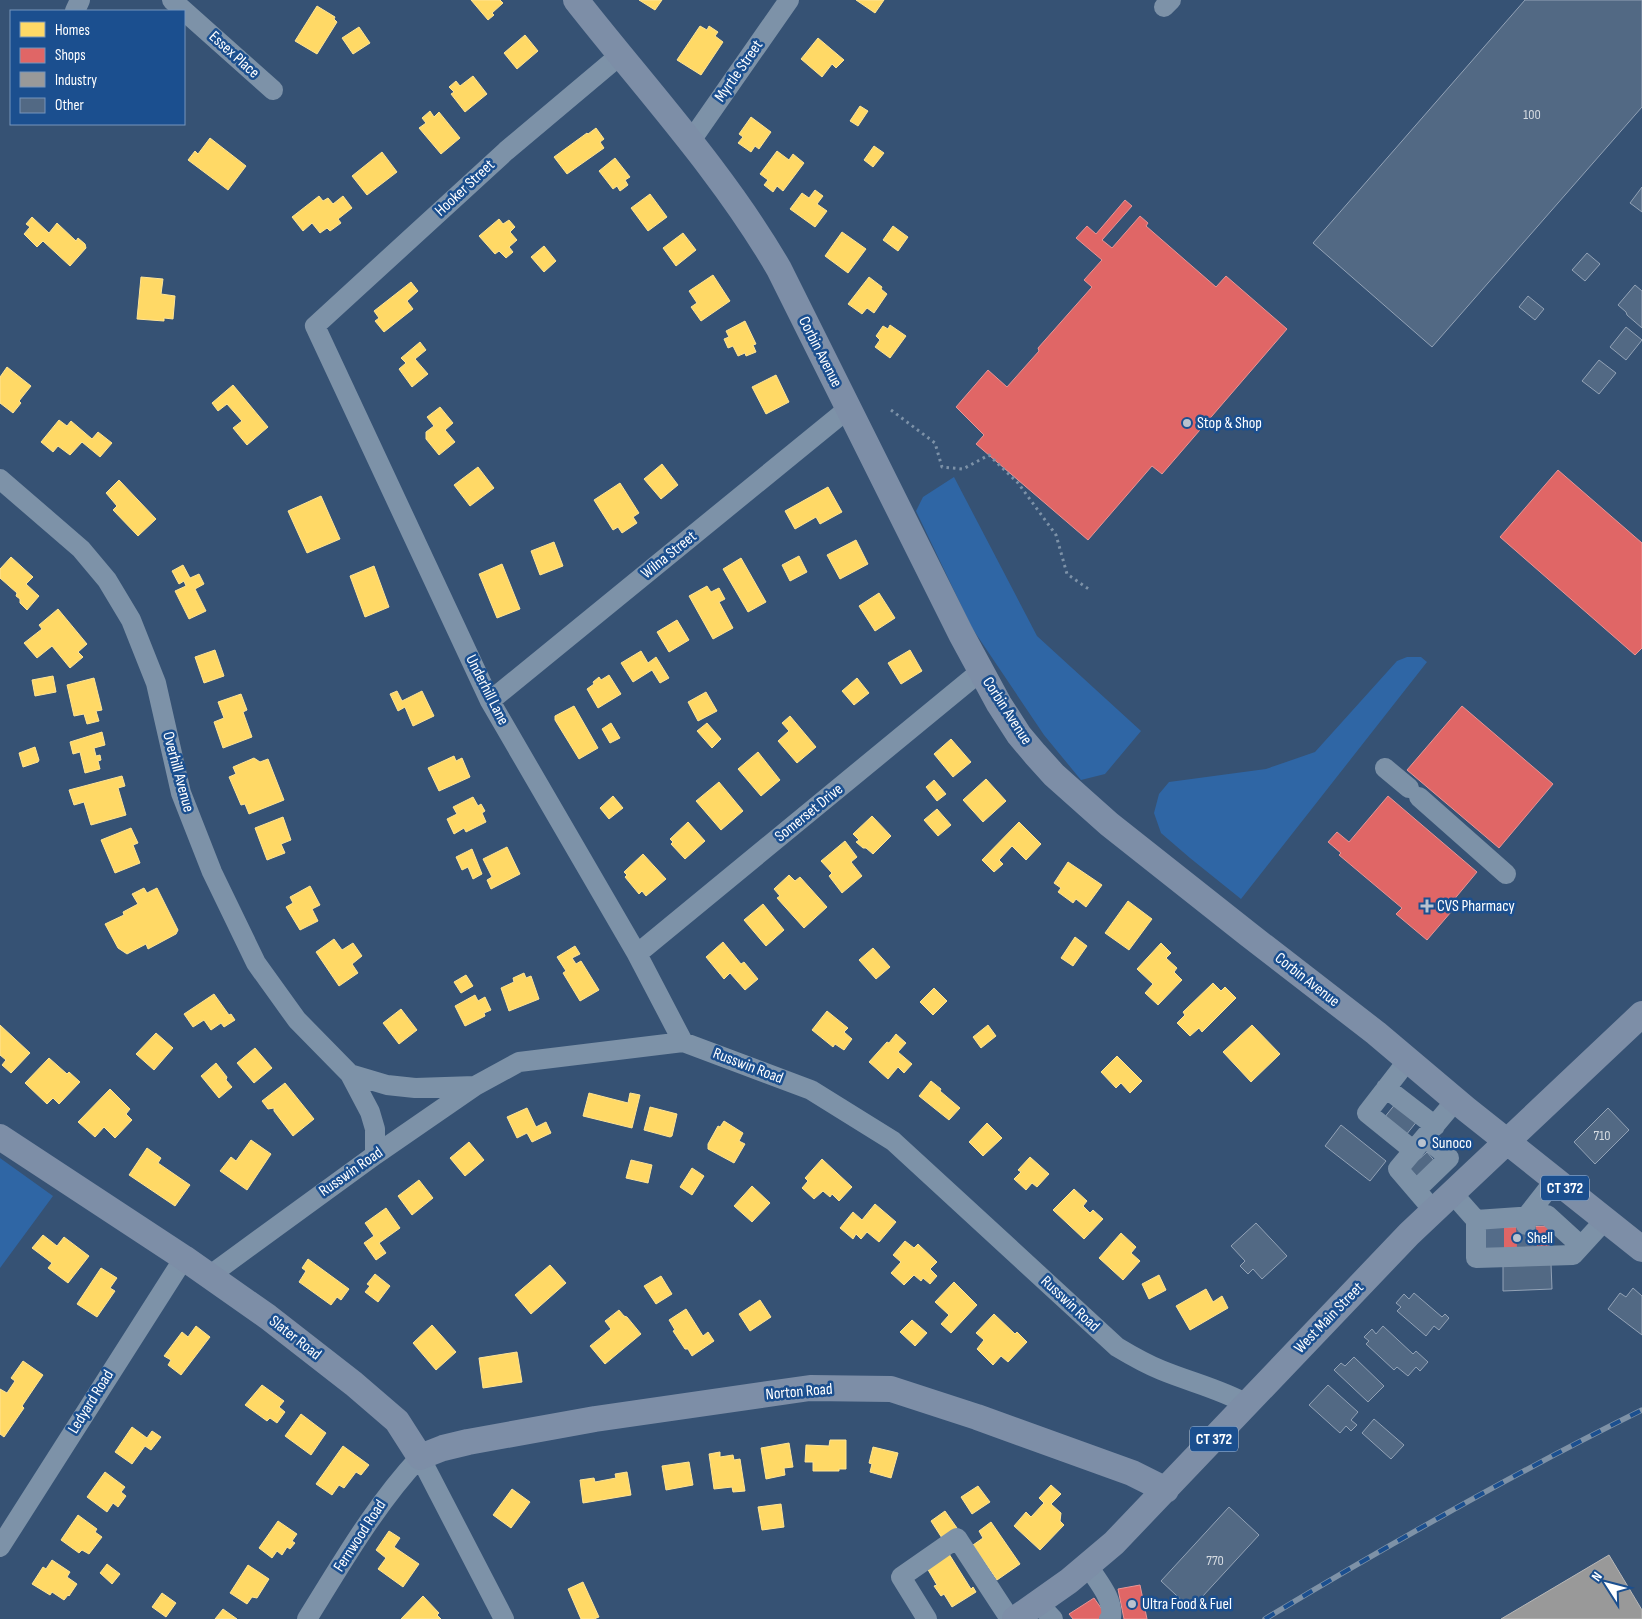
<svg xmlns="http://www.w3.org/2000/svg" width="1642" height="1619" font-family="'Sofia Sans Condensed',sans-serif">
<rect width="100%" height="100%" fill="#365274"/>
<path fill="#2f66a5" d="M954,477L1037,636L1141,731L1105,774L1081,780L1044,735L972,628L916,511L923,497Z
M1407,657H1421L1427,662L1241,899L1190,858L1161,833L1154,813L1159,794L1169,782L1266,769L1315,752L1397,661Z
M0,1158L53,1196L0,1268Z"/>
<path fill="#ffd966" stroke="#ffe494" d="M471,0H500L503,3L492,13L494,15L488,20Z
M639,0H662L655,10Z
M856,0H884L875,13Z
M317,6L335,17L334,19L337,22L317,54L295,41Z
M700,26L707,30L709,26L718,32L715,36L723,42L701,75L677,60Z
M359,27L370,43L353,54L342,38Z
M525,35L538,51L517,69L504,53Z
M818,38L844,60L836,68L832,64L822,77L801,59Z
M473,76L487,94L465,112L451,94L454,92L449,87L456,81L460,86Z
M860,106L868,111L858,126L850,121Z
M430,111L434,117L439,112L460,138L441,154L419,128L426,123L422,118Z
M751,117L771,132L759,149L755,146L751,152L738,143L743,137L739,134Z
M596,128L604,139L600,142L604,148L567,174L554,157L587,133L588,134Z
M210,138L246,166L228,190L188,160L195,151L198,154Z
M874,146L884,153L873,167L864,160Z
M777,151L789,160L793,154L804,163L783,191L777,186L773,192L764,185L768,180L760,174Z
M382,152L397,172L367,195L352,176Z
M615,158L630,177L625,180L628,185L620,191L617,186L613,189L599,171Z
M815,190L823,196L817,204L827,211L815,227L790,209L802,193L809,198Z
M650,194L667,217L648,231L631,208Z
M319,196L323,201L328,198L333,204L343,196L352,208L338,219L341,223L330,231L327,228L320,233L312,223L303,231L292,217Z
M32,217L49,233L57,223L76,241L78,238L85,244L86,248L70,266L43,241L37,247L24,234L30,227L26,224Z
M499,219L503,224L509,220L515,227L510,232L517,240L509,247L513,252L506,258L499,251L495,254L479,236Z
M893,226L908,237L898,251L883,240Z
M842,232L866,249L848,273L825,256Z
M683,233L696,250L676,266L663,248Z
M544,246L556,261L544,272L531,257Z
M713,275L730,301L701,321L691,307L697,303L689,291Z
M141,277L163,279L161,294L175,296L173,319L164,318V321L137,319Z
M869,277L882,287L881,289L887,294L874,313L867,308L862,314L848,304Z
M411,282L418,291L407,301L413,309L384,332L375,321L379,318L374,311Z
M745,321L756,344L753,345L756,352L746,356L745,353L738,356L733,346L728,348L724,339L729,337L726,331Z
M890,325L906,336L890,358L875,347L880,340L876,336L883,326L888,329Z
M420,342L426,350L415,359L428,374L412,387L399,369L406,363L401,358Z
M7,367L31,386L19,401L21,403L13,413L0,403V377Z
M776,375L789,402L766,414L752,387Z
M233,385L268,427L247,445L233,428L242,421L227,404L218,411L212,403Z
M440,407L453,423L445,430L455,442L439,455L426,439V432L434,426L427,417Z
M59,420L67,426L71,421L92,439L98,432L112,443L100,457L82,442L70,455L58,446L53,452L41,442Z
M662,464L678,485L661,499L644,479Z
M478,467L494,488L470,506L454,485Z
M119,480L156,519L138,536L113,510L117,506L106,493Z
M620,483L639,513L633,517L637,523L622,533L618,527L613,530L594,500Z
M828,487L842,512L820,524L816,517L795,529L785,511Z
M321,496L340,539L307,553L288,511Z
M856,540L868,564L840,579L827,555Z
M554,542L563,566L540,575L531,551Z
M799,556L807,572L790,581L782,565Z
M11,557L33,577L26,584L39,596L27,610L20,603V599L16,596L17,593L0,578V569Z
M741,558L766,602L748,612L723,569Z
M502,564L520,609L497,618L479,574Z
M183,565L190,578L199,574L204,584L195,589L206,611L189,619L175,591L186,586L184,581L179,584L172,571Z
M374,566L389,607L365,617L350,576Z
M707,586L711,592L719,588L725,599L719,602L733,628L713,639L689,596Z
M879,593L895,618L875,631L859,606Z
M58,609L87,644L78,652L83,657L70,668L52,646L37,658L24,643L42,629L39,625Z
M677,620L689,640L669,652L657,632Z
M215,650L224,676L204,683L195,657Z
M910,650L922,671L901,684L888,663Z
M641,651L648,663L656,657L669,678L660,683L652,670L633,682L621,663Z
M609,675L621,694L598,708L587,689L594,684L593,682L599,677L601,680Z
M53,676L56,692L35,696L32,680Z
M94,678L102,710L96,711L99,721L87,724L84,714L74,716L67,685Z
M857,678L869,693L854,705L842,691Z
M397,691L402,701L422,691L434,716L413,726L405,707L398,711L390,694Z
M706,692L717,711L698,721L688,702Z
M241,694L247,710L243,712L252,737L223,748L214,722L224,718L218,702Z
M574,706L598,748L579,759L555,720V716Z
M790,716L816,747L797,763L778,741L789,731L782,723Z
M611,723L620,738L610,743L602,729Z
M707,723L721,739L712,748L697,731Z
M102,732L105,745L94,748L96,756L100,755L101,760L98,761L100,769L85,773L80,752L73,754L70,742Z
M951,739L971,762L953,777L934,754Z
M35,747L39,760L38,762L23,767L19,753Z
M758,752L780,780L761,796L738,769Z
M454,756L456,761L462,758L470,777L439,791L428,768Z
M254,758L260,762L268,759L284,800L249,814L245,804L241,805L229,777L236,774L233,767Z
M122,776L125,786L118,788L126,815L91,825L84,802L74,805L69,790Z
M986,779L1006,801L983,822L963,800Z
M934,780L946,794L937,801L926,787Z
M719,782L743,811L721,830L696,801Z
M613,796L623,808L609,819L600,808Z
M473,797L478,806L481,804L485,811L482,813L486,822L466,832L464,828L454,834L447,819L457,814L453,807Z
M937,809L951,825L938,836L924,820Z
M872,816L891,836L873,854L866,848H863L856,842L859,840L853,834Z
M283,817L291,840L281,844L285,853L267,860L255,828Z
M688,822L705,841L685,859L671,844L673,842L670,839Z
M1019,822L1041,844L1026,860L1012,846L999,860L1003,864L994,872L982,860Z
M131,828L138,843L133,845L140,863L115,873L101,840Z
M845,841L857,857L851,862L862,876L842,893L829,876L832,873L821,861Z
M507,847L520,874L491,889L487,880L492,877L483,859Z
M472,849L482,874L473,879L468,867L462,870L456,857Z
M643,854L666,879L646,896L642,891L639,894L625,877L627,875L624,872Z
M1068,862L1102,885L1086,907L1076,899L1073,903L1058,892L1061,888L1054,883Z
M789,875L795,881L800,877L827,907L804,928L777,898L780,896L774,889Z
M310,886L320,905L312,909L318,921L300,930L286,907L293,903L290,897Z
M144,888L147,893L157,888L178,930L176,934L148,949L146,944L127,954L118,948L105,924L124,915L123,912L138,904L132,894Z
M1128,901L1152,919L1129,950L1105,933Z
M763,904L784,930L766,946L744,920Z
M1075,937L1087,946L1073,966L1061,958Z
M334,939L342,950L353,943L362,956L352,964L358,973L339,986L316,952Z
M723,942L741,964L744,962L758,979L745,990L730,973L724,979L706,957Z
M1161,943L1171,953L1166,958L1177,968L1174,972L1182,980L1158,1005L1145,993L1153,984L1137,969Z
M575,946L580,954L572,958L576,964L581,961L599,990L580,1001L563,973L566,971L557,957Z
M873,948L890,967L876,979L859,960Z
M524,973L526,978L531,976L539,999L509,1011L501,988L514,982L513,978Z
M466,975L473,986L461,993L454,982Z
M1213,983L1221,991L1225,987L1236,998L1202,1032L1199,1028L1190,1036L1177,1023L1185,1015L1183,1012Z
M934,988L947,1001L933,1015L920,1002Z
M214,994L229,1015L231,1014L235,1020L224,1027L221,1023L211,1030L204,1020L193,1027L184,1014Z
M475,995L478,1001L485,997L491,1010L484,1013L485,1016L465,1026L455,1006Z
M401,1009L417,1030L399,1044L383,1023Z
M827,1011L848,1028L844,1032L852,1039L844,1050L835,1044L833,1047L812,1030Z
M0,1025L30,1053L11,1073L2,1065L6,1060L0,1055Z
M988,1025L996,1036L981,1048L973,1037Z
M1252,1025L1280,1054L1251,1082L1223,1052Z
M156,1033L173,1048L154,1070L136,1054Z
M896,1034L906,1043L898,1052L912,1064L904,1073L898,1067L888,1079L869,1062L887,1042L889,1043Z
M255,1048L272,1068L254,1083L237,1063Z
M1117,1056L1142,1081L1130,1093L1121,1083L1116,1088L1101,1072Z
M49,1058L67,1074L69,1072L80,1082L59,1104L53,1098L47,1104L25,1083Z
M216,1063L227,1077L226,1080L232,1087L219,1098L201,1076Z
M931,1081L941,1089L940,1091L960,1108L949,1120L919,1096Z
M285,1083L314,1119L293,1136L274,1111V1108L268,1109L262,1101Z
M110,1089L130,1109L126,1114L132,1120L115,1138L104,1127L95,1137L78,1122Z
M589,1093L628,1103L630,1093L640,1095L632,1128L583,1116Z
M650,1107L677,1114L672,1136L670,1137L644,1130Z
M527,1108L536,1127L546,1122L551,1133L532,1142L527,1133L517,1138L507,1117Z
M724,1121L743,1133L739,1141L745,1144L734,1163L708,1149V1144L718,1126L720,1127Z
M987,1123L1002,1138L983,1156L969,1142Z
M251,1140L271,1154L247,1190L220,1171L231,1157L236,1161Z
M469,1142L484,1160L465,1176L450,1158Z
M147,1148L161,1158L158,1163L190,1185L175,1206L129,1175Z
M1030,1157L1049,1174L1037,1187L1032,1183L1026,1190L1014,1179L1021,1172L1018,1170Z
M822,1159L852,1187L839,1201L832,1194L830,1197L823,1191L814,1199L802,1188L808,1181L805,1178Z
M631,1160L652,1165L648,1183L626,1178Z
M692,1168L704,1176L692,1195L680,1187Z
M419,1180L433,1198L412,1215L398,1196Z
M752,1186L770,1203L752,1222L734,1206Z
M1074,1189L1087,1201L1083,1206L1090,1213L1093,1210L1103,1219L1084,1239L1053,1210Z
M875,1204L896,1222L879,1242L867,1232L861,1239L856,1234L853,1239L840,1228L853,1212L862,1220Z
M386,1208L400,1228L379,1243L386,1253L376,1260L364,1243L374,1236L365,1223Z
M1121,1233L1136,1247L1131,1253L1140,1261L1123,1280L1099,1258Z
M43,1235L57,1246L64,1237L89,1256L68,1283L48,1268L52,1263L32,1248Z
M905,1241L914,1248L918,1244L937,1262L930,1269L937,1276L930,1284L923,1278L921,1281L914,1275L904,1285L891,1273L901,1262L893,1255Z
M308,1259L349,1289L341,1300L337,1297L331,1305L299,1282L306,1271L302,1268Z
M550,1265L566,1283L531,1314L515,1295Z
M101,1268L117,1278L110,1288L115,1291L97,1317L77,1304Z
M375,1274L390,1286L378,1302L365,1292L370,1286L367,1284Z
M1159,1275L1166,1290L1149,1299L1142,1284Z
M661,1276L672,1294L656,1304L644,1286Z
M954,1282L977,1305L951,1333L941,1324L949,1315L935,1302Z
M1206,1289L1213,1302L1222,1296L1228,1308L1190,1330L1176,1306Z
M760,1300L771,1317L750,1331L739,1314Z
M686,1309L703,1336L708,1332L714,1341L692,1356L688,1349H685L673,1331L675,1330L669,1320Z
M619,1310L624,1316L627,1317L641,1334L605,1364L590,1346L611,1329L605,1321Z
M994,1314L1015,1334L1017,1332L1027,1342L1008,1362L1001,1356L993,1365L977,1349L984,1340L976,1333Z
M912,1320L927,1333L915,1346L900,1332Z
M432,1325L456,1352L436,1370L413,1343Z
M196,1326L210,1337L181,1375L168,1365L171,1360L164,1356L182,1332L188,1337Z
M517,1352L522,1382L483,1388L479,1358Z
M23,1361L43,1375L22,1406L24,1408L4,1437L0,1434V1389L7,1393L15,1381L11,1378Z
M262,1385L284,1401L279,1407L285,1412L277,1423L270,1418L267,1421L245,1405Z
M301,1414L326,1433L311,1455L285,1436Z
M132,1427L147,1438L152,1431L161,1437L151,1450L145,1446L132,1464L115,1452Z
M830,1440H846V1469H839V1471H813V1462H805L806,1445L829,1446Z
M789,1443L793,1467L784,1468L785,1475L766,1479L761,1448Z
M343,1446L369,1465L361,1475L356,1472L344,1488L339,1485L332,1495L316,1484Z
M873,1447L898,1453L891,1478L870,1472L872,1464L869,1463Z
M720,1452V1457L733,1455L734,1460L740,1459L745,1491L733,1492L732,1487L714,1489L709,1454Z
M689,1462L693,1485L666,1490L662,1466Z
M105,1472L125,1487L121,1492L126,1496L118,1507L113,1503L107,1512L87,1497Z
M627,1472L631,1495L583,1503L580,1480L594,1478L595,1482L616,1478L615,1474Z
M1051,1485L1061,1494L1051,1504L1061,1513L1060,1521L1064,1525L1040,1550L1014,1526L1026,1512L1031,1517L1044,1503L1039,1498Z
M978,1486L990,1502L972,1514L961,1497Z
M512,1489L530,1502L511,1528L493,1515Z
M781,1504L784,1527L762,1530L758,1507Z
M945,1511L957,1528L942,1538L931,1521Z
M78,1515L97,1529L95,1532L102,1537L89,1554L82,1550L79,1553L61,1540Z
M278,1521L297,1534L292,1541L295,1543L290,1549L287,1547L282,1555L277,1551L272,1558L259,1548Z
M991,1522L1020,1564L997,1580L973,1545L983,1538L979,1531Z
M389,1531L400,1538L394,1547L419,1564L403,1587L378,1569L386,1558L376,1550Z
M949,1554L971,1589L973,1587L976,1592L952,1607L944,1594L941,1596L934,1586L937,1585L927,1568Z
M52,1560L70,1572L67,1577L77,1584L69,1596L68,1595L64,1600L52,1592L50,1595L32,1584L43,1567L46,1569Z
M107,1564L120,1574L112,1584L100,1573Z
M248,1565L269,1579L257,1598L252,1597L247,1604L230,1593Z
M583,1582L599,1617L594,1619H581L568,1589Z
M162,1593L176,1603L166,1617L152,1607Z
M423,1596L439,1613L437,1615L441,1619H401Z
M223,1609L237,1619H215Z"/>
<path fill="#e06666" stroke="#e99494" d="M1125,200L1132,206L1102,240L1112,248L1140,216L1148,223L1146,226L1216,287L1226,276L1287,329L1162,474L1152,466L1088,540L976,444L984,435L956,407L988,370L1007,387L1039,351L1038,348L1092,287L1084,280L1102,260L1076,238L1087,226L1096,234Z
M1558,470L1642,543V648L1635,655L1500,537Z
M1462,706L1553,784L1499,848L1407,770Z
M1388,796L1477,872L1452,902L1457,905L1427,940L1396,914L1402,908L1339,855L1341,853L1328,842L1337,832L1349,842Z
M1549,1226V1247L1485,1249L1484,1228Z
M1140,1585L1147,1619H1124L1118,1589Z
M1094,1598L1106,1615L1100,1619H1073L1069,1614Z"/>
<path fill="#999" stroke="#b8b8b8" d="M1609,1555L1642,1610V1619H1501Z"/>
<path fill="#526984" stroke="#92a2b6" d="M1525,0H1642V107L1432,347L1313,243Z
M1642,187V212L1630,203Z
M1587,253L1600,264L1585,281L1572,270Z
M1635,285L1642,291V328L1627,315L1626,312L1618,305Z
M1528,296L1544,309L1535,320L1519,307Z
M1626,327L1642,340L1626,360L1610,347Z
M1599,360L1616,373L1599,394L1582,381Z
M1396,1103L1418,1120L1406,1135L1384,1118Z
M1608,1108L1629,1130L1595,1164L1574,1142Z
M1341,1125L1386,1161L1370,1181L1325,1146Z
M1427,1152L1438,1165L1421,1181L1409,1168Z
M1256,1223L1287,1256L1262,1279L1253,1269L1248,1274L1240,1266L1245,1261L1231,1246Z
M1551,1264L1552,1289L1503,1291V1266Z
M1633,1288L1642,1296V1335L1608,1309L1620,1293L1626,1297Z
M1414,1293L1442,1317L1445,1314L1449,1318L1439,1330L1434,1326L1426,1336L1397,1311L1401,1307L1396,1303L1404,1294L1409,1299Z
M1383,1326L1413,1354L1416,1351L1428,1362L1420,1371L1416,1367L1408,1376L1397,1367L1394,1370L1366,1344L1369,1341L1364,1337L1372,1329L1376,1334Z
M1354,1357L1384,1386L1368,1402L1334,1370L1341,1363L1345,1366Z
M1328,1385L1358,1412L1351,1420L1357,1425L1351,1431L1346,1426L1340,1433L1309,1405Z
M1374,1419L1404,1445L1391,1459L1362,1433Z
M1229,1507L1259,1535L1191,1609L1161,1581Z"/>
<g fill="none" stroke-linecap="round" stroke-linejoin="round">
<path stroke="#546c89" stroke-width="20" stroke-dasharray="20 10" stroke-linecap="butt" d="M1526,1227L1527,1248
M1494,1228V1249"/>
<path stroke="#7d92a8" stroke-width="3" stroke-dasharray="2.5 4" stroke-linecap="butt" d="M891,410L935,443L942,467L963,469L989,455L1018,483L1056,535L1067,574L1090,590"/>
<path stroke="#7d92a8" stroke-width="20" d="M172,0L273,90
M1164,7L1171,0
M75,11L80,0
M619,56L506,151L315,326L490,701L637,954L683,1042
M690,142L789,0
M0,479L81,549L107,580L131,620L156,683L181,793L212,872L256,963L297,1020L350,1074L370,1112L375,1129V1155
M490,701L849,408
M1385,768L1409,788
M1419,797L1506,874
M637,954L981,671
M1408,1060L1367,1113L1414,1151
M350,1074L387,1085L415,1088L475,1086
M1386,1088L1435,1126
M1416,1190L1449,1158L1426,1138
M1453,1194L1476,1220V1258L1573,1255L1605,1220
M1434,1211L1398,1169L1456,1100
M1476,1220L1547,1215L1581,1246
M1526,1225V1217L1555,1180
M209,1276L375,1155L475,1086L519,1062L683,1042L811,1090L893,1141L1117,1347C1132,1356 1146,1364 1161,1370C1190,1382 1220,1389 1247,1404
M0,1547L184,1258
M1088,1566C1098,1582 1114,1599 1111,1618L1109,1619
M1038,1603L1053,1619
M307,1619C342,1563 375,1505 420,1457L504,1619
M927,1619L901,1577L957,1538L1010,1619"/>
<path stroke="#7d8ea7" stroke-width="26" d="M576,0C645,88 723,172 779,269L961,634L999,704L1019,735L1035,754L1054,775L1109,824L1248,934L1376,1033L1466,1109L1642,1249
M0,1137L184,1258L268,1317L354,1384L397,1421L420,1457L443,1448L468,1442L595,1419L810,1388L891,1389L977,1417L1132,1473L1166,1490
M1015,1619L1069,1581L1114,1543L1409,1234L1642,1014"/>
<g stroke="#7e92a7" stroke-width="5.5">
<path id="rail" d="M1265,1619C1388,1545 1513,1474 1642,1410"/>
</g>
<use href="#rail" stroke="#1b4f8f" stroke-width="4" stroke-dasharray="11" stroke-linecap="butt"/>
</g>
<g fill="#b9c2ce" stroke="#1b4f8f" stroke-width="2">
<circle cx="1187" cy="423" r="5"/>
<path d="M1424.5 898.5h5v5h5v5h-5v5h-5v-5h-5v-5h5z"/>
<circle cx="1422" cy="1143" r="5"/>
<circle cx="1517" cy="1238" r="5"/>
<circle cx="1132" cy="1604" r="5"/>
</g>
<g text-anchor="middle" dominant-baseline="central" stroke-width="5" stroke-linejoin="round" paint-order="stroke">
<g font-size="14" fill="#d4dae0">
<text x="1532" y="114">100</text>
<text x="1602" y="1135">710</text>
<text x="1215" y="1560">770</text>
</g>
<g fill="#1b4f8f" stroke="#bbcadd" stroke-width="1">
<rect x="1541" y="1175.5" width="48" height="25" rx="4"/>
<rect x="1190" y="1426.5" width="48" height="25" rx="4"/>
</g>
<g font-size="15" font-weight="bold" fill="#fff">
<text x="1565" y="1188">CT 372</text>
<text x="1214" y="1439">CT 372</text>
</g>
<g font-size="16" fill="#fff" stroke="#1b4f8f">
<text transform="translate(234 55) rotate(42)">Essex Place</text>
<text transform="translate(739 71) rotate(-55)">Myrtle Street</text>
<text transform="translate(465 188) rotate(-43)">Hooker Street</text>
<text transform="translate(820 352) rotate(63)">Corbin Avenue</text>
<text transform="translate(669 555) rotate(-39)">Wilna Street</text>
<text transform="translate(487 690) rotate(63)">Underhill Lane</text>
<text transform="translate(1007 711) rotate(57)">Corbin Avenue</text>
<text transform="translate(178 772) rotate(75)">Overhill Avenue</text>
<text transform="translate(809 813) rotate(-39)">Somerset Drive</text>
<text transform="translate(1307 980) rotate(38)">Corbin Avenue</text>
<text transform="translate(748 1066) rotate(21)">Russwin Road</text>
<text transform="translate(351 1172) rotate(-35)">Russwin Road</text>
<text transform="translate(1070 1304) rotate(43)">Russwin Road</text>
<text transform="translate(1329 1318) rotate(-46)">West Main Street</text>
<text transform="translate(295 1338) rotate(38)">Slater Road</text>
<text transform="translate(799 1392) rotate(-5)">Norton Road</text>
<text transform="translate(91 1402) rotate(-58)">Ledyard Road</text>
<text transform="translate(360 1536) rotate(-57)">Fernwood Road</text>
</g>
<g font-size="16" fill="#fff" stroke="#1b4f8f" text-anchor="start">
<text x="1197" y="423">Stop &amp; Shop</text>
<text x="1437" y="906">CVS Pharmacy</text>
<text x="1432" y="1143">Sunoco</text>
<text x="1527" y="1238">Shell</text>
<text x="1142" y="1604">Ultra Food &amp; Fuel</text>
</g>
</g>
<rect x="10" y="10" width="175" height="115" fill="#1b4f8f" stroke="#7695bc"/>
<rect x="20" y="22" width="25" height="15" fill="#ffd966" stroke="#7695bc"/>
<text x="55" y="35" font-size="15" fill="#ffffff">Homes</text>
<rect x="20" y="48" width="25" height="15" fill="#e06666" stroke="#7695bc"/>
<text x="55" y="60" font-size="15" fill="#ffffff">Shops</text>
<rect x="20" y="72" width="25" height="15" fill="#999999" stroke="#7695bc"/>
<text x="55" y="85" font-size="15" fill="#ffffff">Industry</text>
<rect x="20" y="98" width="25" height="15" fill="#526984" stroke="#7695bc"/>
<text x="55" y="110" font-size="15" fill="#ffffff">Other</text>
<g transform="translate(1607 1584) rotate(306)" stroke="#1b4f8f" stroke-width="4" paint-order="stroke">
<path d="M0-4L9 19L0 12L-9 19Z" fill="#ffffff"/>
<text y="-8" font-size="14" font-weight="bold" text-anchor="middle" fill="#ffffff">N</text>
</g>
</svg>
